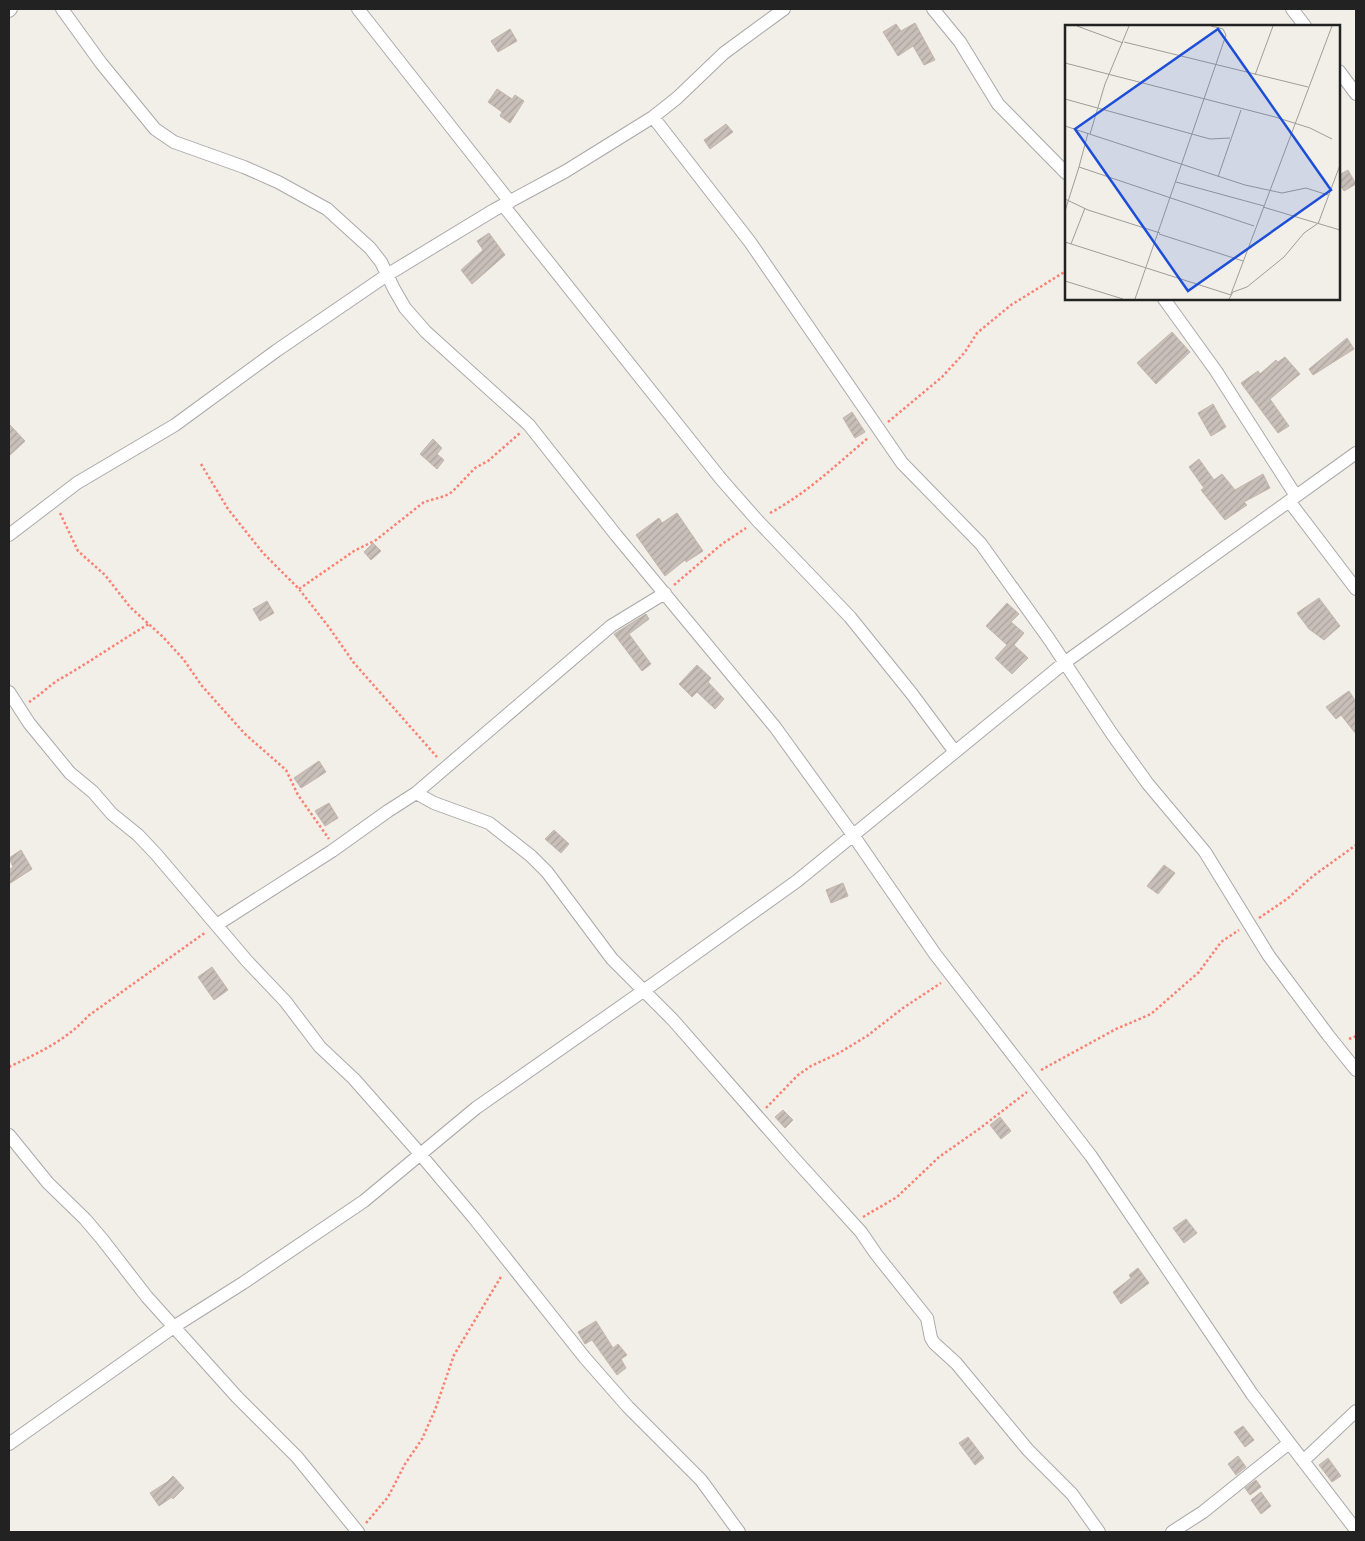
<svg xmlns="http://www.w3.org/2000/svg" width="1365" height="1541" font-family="Ubuntu,sans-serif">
<defs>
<pattern id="building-hatch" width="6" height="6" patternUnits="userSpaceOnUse" patternTransform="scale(1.25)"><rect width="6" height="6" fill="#c7bfb8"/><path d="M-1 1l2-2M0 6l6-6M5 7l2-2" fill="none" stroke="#aba49e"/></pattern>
</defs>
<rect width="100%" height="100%" fill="#f2efe9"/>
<path fill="url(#building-hatch)" stroke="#c4b6ab" d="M915,23L935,60L924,65L913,46L898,56L883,32L896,24L901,31Z
M510,29L517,41L498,52L491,41Z
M497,89L512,99L515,95L524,101L510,123L500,116L502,112L488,102Z
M726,124L733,132L710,149L704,140Z
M1348,170L1356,184L1344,191L1339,183V175Z
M489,233L505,255L472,284L461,270L483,250L477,241Z
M1172,332L1190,352L1156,384L1137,363Z
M1347,338L1354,349L1313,375L1309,369Z
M1285,357L1300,374L1270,399L1289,426L1278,433L1241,383L1258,371L1260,374L1276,360L1278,362Z
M1213,404L1226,427L1211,436L1198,413Z
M852,412L865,432L855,438L843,418Z
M9,424L25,441L9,456Z
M433,439L442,448L437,454L444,460L437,469L420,454Z
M1199,459L1214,480L1222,474L1235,490L1263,474L1270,488L1244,502L1247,505L1225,520L1201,490L1204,488L1189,467Z
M677,513L703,551L686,562L685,560L665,576L636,535L659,518L662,523Z
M373,543L381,551L371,560L364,552Z
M1319,598L1340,626L1324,640L1309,629L1297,613Z
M267,601L274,613L260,621L253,609Z
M1007,603L1019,614L1011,622L1024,633L1014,645L1028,658L1012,674L995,658L1007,645L986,626Z
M646,614L649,619L629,634L651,664L642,671L614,634Z
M697,665L711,678L708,682L724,699L715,709L697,692L692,697L679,684Z
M1349,691L1356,702V734L1341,715L1336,719L1326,707Z
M319,761L326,772L301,788L294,778Z
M329,803L338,818L325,826L315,811Z
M554,830L569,844L561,853L545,839Z
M21,850L32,869L9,884V870L13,867L9,858Z
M1164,865L1175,873L1158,894L1147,886Z
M843,883L848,896L831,903L826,890Z
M212,967L228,990L214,1000L198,977Z
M783,1110L793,1120L785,1128L775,1117Z
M1000,1117L1011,1131L1001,1139L990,1125Z
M1186,1219L1197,1233L1184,1243L1173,1228Z
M1138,1268L1149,1283L1121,1304L1113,1292L1131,1278L1129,1275Z
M596,1321L613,1348L618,1344L627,1355L621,1359L626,1368L617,1375L592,1340L585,1344L578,1332Z
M1243,1426L1254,1440L1245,1447L1234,1432Z
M968,1437L984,1458L975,1465L959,1443Z
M1238,1456L1246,1467L1236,1475L1228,1464Z
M1328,1458L1341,1476L1332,1482L1319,1465Z
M173,1476L184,1488L173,1499L172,1497L159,1506L150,1493L167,1482Z
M1256,1480L1261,1487L1250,1495L1245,1488Z
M1261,1492L1271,1506L1261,1514L1251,1500Z"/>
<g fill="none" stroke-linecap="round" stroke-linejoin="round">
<g stroke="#a9a9a9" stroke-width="14">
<path id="minor" d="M62,9L101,63L155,129L174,142L244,167L278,182L327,209L370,248L381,262L394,289L405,308L426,332L529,425L616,535L775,727L853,835L935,954L1091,1156L1252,1394L1356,1530
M358,9L510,202
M933,9L960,42L998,104L1066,173
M1292,9L1305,26
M9,11L11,9
M1339,71L1356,94
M653,117L750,242L902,463L981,544L1049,639L1112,734L1148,784L1205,852L1269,956L1328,1035L1356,1070
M503,205L721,479L757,520L850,617L912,694L955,752
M1164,299L1216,371L1296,496
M1289,501L1356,589
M9,535L77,483L175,425L276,351L387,275L494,210L566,171L653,117L677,98L724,53L784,9
M9,692L29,723L70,773L93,792L112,814L138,835L156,854L247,961L285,1001L320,1047L354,1079L415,1148L474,1218L585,1358L628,1407L701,1480L739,1532
M416,793L434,803L489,823L531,856L547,872L612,959L673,1020L792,1156L861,1232L876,1254L927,1318L931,1338L934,1343L956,1363L1028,1450L1072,1494L1099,1532
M218,924L332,851L388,811L416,793L611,626L665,593
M9,1135L48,1183L85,1219L102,1239L147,1297L237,1397L297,1457L358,1532
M9,1444L175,1326L243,1283L364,1201L476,1108L656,982L797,881L1064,663L1356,453
M1303,1461L1356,1411
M1172,1532L1203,1512L1289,1443"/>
</g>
<path stroke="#fa8072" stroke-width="2.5" stroke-dasharray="2.5 2.5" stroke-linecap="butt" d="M888,422L942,377L965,352L977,333L1011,305L1066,271
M201,464L228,509L263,553L299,589L328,626L354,663L437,757
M60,513L78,551L105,575L130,607L163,637L184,660L202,686L245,734L286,770L298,795L329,839
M770,513C807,493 836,465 868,438
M674,585L722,544L746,528
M299,589L354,551L376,540L424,502L445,496L452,492L475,468L488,461L520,433
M29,702C39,696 51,684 60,679C90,662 118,642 149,624
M1259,918L1287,899L1313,876L1356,845
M1349,1039L1356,1036
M9,1067C38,1053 67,1040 88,1016L206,932
M1041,1070L1116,1029L1151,1014L1199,972L1221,942L1239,930
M766,1108L798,1075L811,1066L839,1053L867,1036L903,1008L941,983
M863,1217L897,1197L939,1157L979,1129L1027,1092
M366,1523L388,1497L405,1464L422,1439L435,1410L454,1355L502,1275"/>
<use href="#minor" stroke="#fff" stroke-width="12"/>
</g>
<g transform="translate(1065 25)">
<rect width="275" height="275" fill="#f2efe9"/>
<path fill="none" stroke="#9f9d99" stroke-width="1" d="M12,1L58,18M59,17L243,62M0,38L210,92L245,103L267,114M190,50L208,1M0,74L145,114L165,113M0,101L180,160L217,168L241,163L263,170M25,109L40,59L64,1M14,142L23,108M153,152L176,85M111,157L199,181M0,174L23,185L95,208M198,182L275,205M0,186L14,142L189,201M253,199L275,140M94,209L178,236M0,217L166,270M6,219L20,183M0,256L58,274M166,269L267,1M70,274L161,10L158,4L146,1M164,274L168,267L182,262L219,232L239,208L252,199"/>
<path fill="#1d4ed8" fill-opacity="0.15" stroke="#1d4ed8" stroke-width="2.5" d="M153,4L266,165L123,266L10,104Z"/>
<rect width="275" height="275" fill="none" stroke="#222" stroke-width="2.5"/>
</g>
<rect width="1365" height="1541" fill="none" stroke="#222222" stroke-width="20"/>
</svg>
